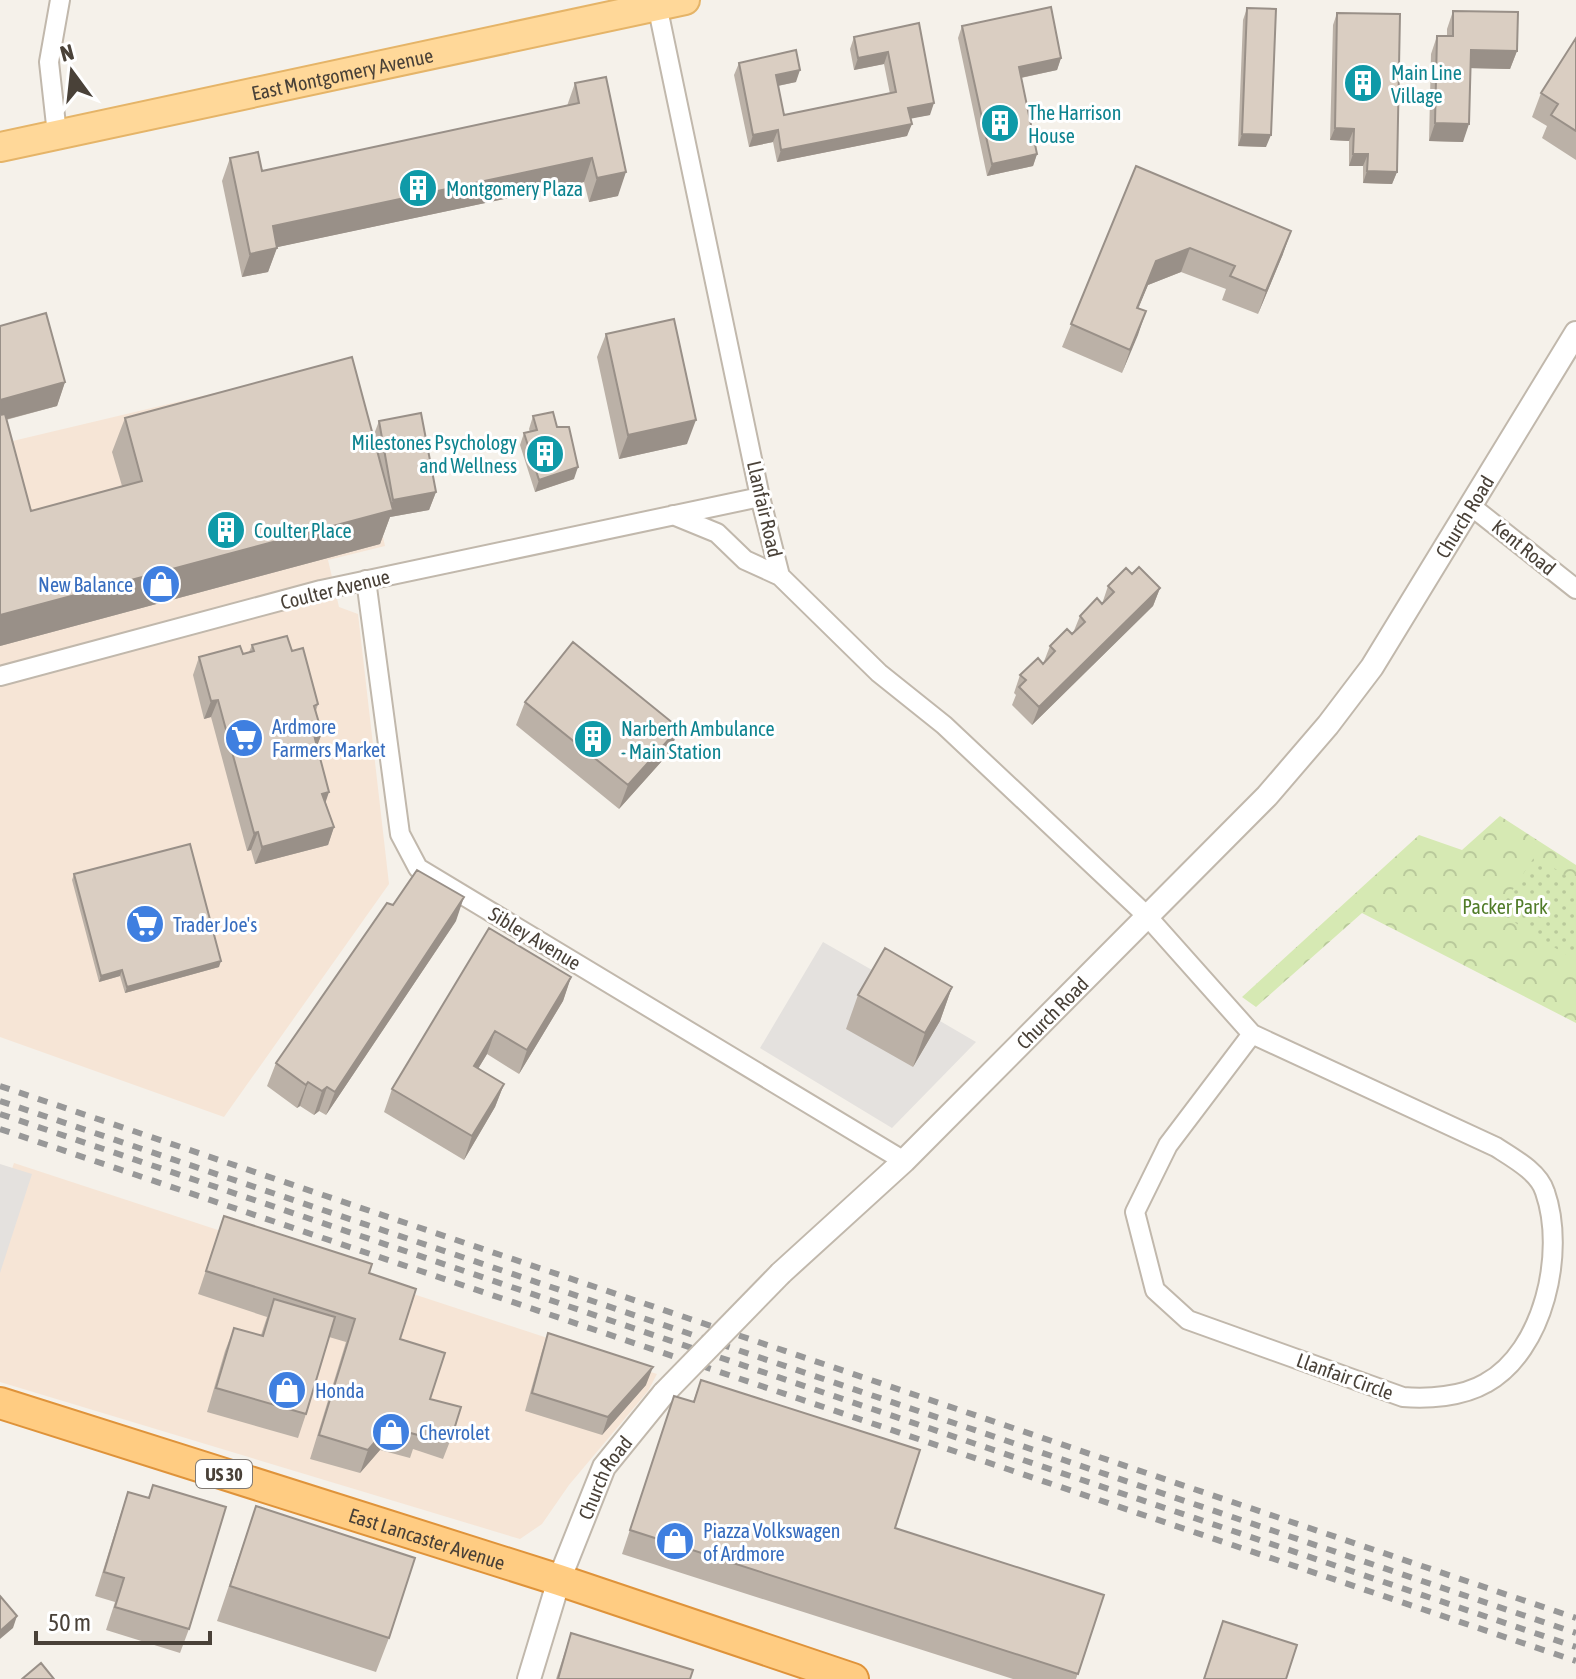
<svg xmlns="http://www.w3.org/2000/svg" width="1576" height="1679" font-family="'Asap Condensed',sans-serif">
<defs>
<pattern id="forest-crowns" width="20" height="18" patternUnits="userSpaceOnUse" patternTransform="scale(2)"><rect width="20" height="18" fill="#d6e9b3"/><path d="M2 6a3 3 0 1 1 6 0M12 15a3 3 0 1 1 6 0" fill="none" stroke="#b9c99b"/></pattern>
<pattern id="garden-dots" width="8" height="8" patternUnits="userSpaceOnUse" patternTransform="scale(2)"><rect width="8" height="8" fill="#d6e9b3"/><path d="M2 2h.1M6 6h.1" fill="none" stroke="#b9c99b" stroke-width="1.8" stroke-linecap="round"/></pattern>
</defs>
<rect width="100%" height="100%" fill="#f5f1ea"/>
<path fill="#f6e5d6" d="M345,362L385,546L328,560L339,607L358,614L389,884L224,1117L0,1037V444Z
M14,1163L657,1374L648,1391L569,1485L542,1524L520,1539L0,1382V1204Z"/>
<path fill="url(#forest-crowns)" d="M1500,816L1576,865V1023L1362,913L1256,1007L1242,997L1419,835L1462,850Z"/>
<path fill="url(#garden-dots)" d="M1535,856L1576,882V961L1498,912Z"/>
<path fill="#e4e1de" d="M823,942L879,974L913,1067L940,1021L976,1042L892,1128L760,1048Z
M0,1164L32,1174L0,1273Z"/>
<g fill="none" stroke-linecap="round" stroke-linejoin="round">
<g stroke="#c1b8ac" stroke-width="22">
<path id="minor" d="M656,0L760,497L780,576L879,673L944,725L1146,915L1252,1034
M57,134L49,62L60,0
M1471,506L1576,589
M673,515L717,533L745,560L780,576
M366,580L400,834L418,868L904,1161
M0,676L321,590L760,497
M1252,1034L1496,1147C1513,1158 1539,1172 1545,1192C1566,1252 1544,1351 1486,1383C1462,1397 1428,1399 1403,1397L1188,1320L1155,1290L1135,1212L1168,1145Z"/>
</g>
<g stroke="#c1b8ac" stroke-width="26">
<g id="tertiary">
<path id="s1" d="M781,1273L904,1161L1267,796L1328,725L1372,667L1576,333"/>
<path id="s2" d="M529,1679L559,1580L604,1467L664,1393"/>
</g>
</g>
<g stroke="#e5b468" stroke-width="32">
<g id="primary">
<path id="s3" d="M0,147L685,0"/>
</g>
</g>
<g stroke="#df933a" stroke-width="34">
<g id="trunk">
<path id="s4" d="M0,1403L559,1580L853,1679"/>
</g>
</g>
<use href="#minor" stroke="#fff" stroke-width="18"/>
<use href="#tertiary" stroke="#fff" stroke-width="22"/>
<use href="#primary" stroke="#ffd899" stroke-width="28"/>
<use href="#trunk" stroke="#ffcc82" stroke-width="30"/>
<path stroke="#989898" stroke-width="6" stroke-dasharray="10 10" stroke-linecap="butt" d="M0,1086L1576,1618
M0,1101L1576,1633
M0,1114L1576,1647
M0,1129L1576,1661"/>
<g stroke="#c1b8ac" stroke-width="26" stroke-linecap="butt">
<path id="tertiary-bridge" d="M664,1393L781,1273"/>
</g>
<use href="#tertiary-bridge" stroke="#fff" stroke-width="22"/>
</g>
<path fill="#bbb1a7" d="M1247,8L1266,147L1238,146L1243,20Z
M1453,11L1517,51L1510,69L1471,68L1463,142L1429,141L1431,54L1437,36H1447V29Z
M1337,13L1397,172L1392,184L1363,183V166H1349V141L1330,140L1333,25Z
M919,23L930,115L911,118L907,136L777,162L773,142L749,147L734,75L739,63L796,82L778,86L784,115L890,94L884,64L854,70L850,49L854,37Z
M962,26L1061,58L1057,70L1021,78L1037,154L1033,166L987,176L958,38Z
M1576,38V160L1542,138L1547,126L1532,117L1541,93Z
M575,83L618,196L589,202L584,182L277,247L268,272L242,277L222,181L230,158L262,171L567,106Z
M1136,166L1283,254L1258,314L1222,300L1226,289L1181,272L1148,285L1138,308L1146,311L1122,373L1062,347Z
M0,326L65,382L57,406L6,420L31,511L122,486L112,452L125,418L373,437L379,421L436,492L429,510L390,517L380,544L0,646Z
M606,334L687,444L619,459L597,357Z
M533,416L557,427L574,479L535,492L520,445L524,433L530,432L529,429Z
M1132,574L1160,588L1153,606L1032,725L1012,705L1016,695L1014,693L1020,675L1043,664L1050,646L1073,633L1080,616L1102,604L1108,586Z
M252,645L292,651L318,704L316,711L322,733L317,746L326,803L334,827L328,845L255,864L251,850L247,851L211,717L204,719L193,675L199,657L243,654L249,652Z
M525,702L670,752L619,809L516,725Z
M74,874L219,967L125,993L120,976L99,982L72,880Z
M456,921L326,1115L319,1111L314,1115L300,1106L297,1108L267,1086L276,1063Z
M571,977L563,1001L519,1074L487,1054L478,1069L504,1084L495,1107L464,1160L384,1112L392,1089Z
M952,987L940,1021L913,1067L846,1029L858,995Z
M224,1216L369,1273L400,1339L430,1399L452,1436L443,1459L413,1449L410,1458L380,1450L360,1473L310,1459L346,1342L329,1337L306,1414L298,1438L207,1412L225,1351L234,1328L261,1335L267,1317L198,1294Z
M548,1333L646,1385L602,1435L525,1411L542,1351Z
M701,1380L895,1528L1104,1595L1076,1679H1013L622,1554L674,1396L693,1402Z
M153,1485L189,1629L180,1653L106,1630L115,1602L95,1596L120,1516L128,1492L148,1498Z
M256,1506L389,1638L376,1672L217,1621Z
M571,1633L690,1679H556Z"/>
<path fill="#999088" d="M1471,50L1517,51L1510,69L1465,68Z
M888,52L884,64L854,70L858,58Z
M1061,58L1057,70L1015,79L1019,67Z
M800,70L796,82L772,87L776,75Z
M934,103L930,115L904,120L908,108Z
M1435,123L1469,124L1463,142L1429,141Z
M912,124L907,136L777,162L781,150Z
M1335,128L1354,129L1349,141L1330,140Z
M778,130L773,142L749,147L753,135Z
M1242,134L1271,135L1266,147L1238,146Z
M1037,154L1033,166L987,176L992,164Z
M1353,154H1368L1363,166H1349Z
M592,158L584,182L264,250L273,226Z
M1367,171L1397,172L1392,184L1363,183Z
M626,172L618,196L589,202L597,178Z
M1291,231L1283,254L1258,314L1266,291Z
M277,248L268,272L242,277L250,254Z
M1190,248L1181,272L1148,285L1129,331L1156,261Z
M1146,311L1138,335L1122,373L1130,350Z
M65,382L57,406L0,421V400Z
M696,420L687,444L619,459L628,435Z
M578,467L574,479L535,492L539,480Z
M436,492L429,510L390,517L380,544L0,646V615L389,511L393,500Z
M1160,588L1153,606L1032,725L1039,707Z
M218,700L211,717L204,719L211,701Z
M679,728L670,752L619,809L628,785Z
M322,733L315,751L314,735Z
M329,792L323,810L322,794Z
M334,827L328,845L255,864L262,847Z
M258,832L251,850L247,851L254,833Z
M464,897L456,921L326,1115L335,1092Z
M221,961L219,967L125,993L127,987Z
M122,970L120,976L99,982L101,976Z
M571,977L563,1001L519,1074L527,1050Z
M952,987L940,1021L913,1067L925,1033Z
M495,1031L487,1054L465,1090L474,1066Z
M308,1082L300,1106L297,1108L306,1085Z
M504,1084L495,1107L464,1160L472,1136Z
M327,1087L319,1111L314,1115L322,1091Z
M653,1367L646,1385L602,1435L608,1417Z
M388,1427L380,1450L360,1473L368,1450Z
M17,1616L13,1628L0,1639V1631Z"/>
<path fill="#dacec2" stroke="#999088" stroke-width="2" d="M1051,7L1061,58L1019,67L1037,154L992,164L962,26Z
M1247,8L1276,9L1271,135L1242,134Z
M1453,11L1518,12L1517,51L1471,50L1469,124L1435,123L1437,36H1453Z
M1337,13L1400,14L1397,172L1367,171L1368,154H1353L1354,129L1335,128Z
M919,23L934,103L908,108L912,124L781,150L778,130L753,135L739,63L796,50L800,70L776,75L784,115L896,92L888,52L858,58L854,37Z
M1576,38V131L1551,115L1558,104L1541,93Z
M606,77L626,172L597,178L592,158L273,226L277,248L250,254L230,158L258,152L262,171L579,103L575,83Z
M1136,166L1291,231L1266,291L1230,276L1235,266L1190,248L1156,261L1137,308L1146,311L1130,350L1071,324Z
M46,313L65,382L0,400V326Z
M674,319L696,420L628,435L606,334Z
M352,357L393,510L0,615V415L5,414L31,511L142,481L125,418Z
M553,412L557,427H569L578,467L539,480L524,433L537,430L533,416Z
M421,413L436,492L393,500L379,421Z
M1139,567L1160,588L1039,707L1019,687L1026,680L1020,675L1038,658L1043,664L1055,651L1050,646L1067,629L1072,634L1085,622L1080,616L1097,598L1102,604L1114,592L1108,586L1126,568L1132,574Z
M287,636L292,651L303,648L318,704L314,706L322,733L314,735L329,792L322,794L334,827L262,847L258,832L254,833L218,700L211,701L199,657L240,646L243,654L254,651L252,645Z
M573,642L679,728L628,785L525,702Z
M190,844L221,961L127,987L122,970L101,976L74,874Z
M417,870L464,897L335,1092L327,1087L322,1091L308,1082L306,1085L276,1063L387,903L393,905Z
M489,928L571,977L527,1050L495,1031L474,1066L504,1084L472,1136L392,1089Z
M885,948L952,987L925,1033L858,995Z
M224,1216L372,1264L369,1273L416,1289L400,1339L445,1353L430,1399L461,1407L452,1436L422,1426L418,1435L388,1427L368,1450L319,1435L355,1319L206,1271Z
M274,1299L335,1317L306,1414L216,1388L234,1328L263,1336Z
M548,1333L653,1367L608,1417L532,1393Z
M701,1380L920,1450L895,1528L1104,1595L1078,1674L630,1530L674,1396L694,1402Z
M153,1485L226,1507L189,1629L115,1607L124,1578L104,1572L128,1492L149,1498Z
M256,1506L415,1558L389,1638L230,1586Z
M0,1596L17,1616L0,1631Z
M1223,1621L1297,1645L1286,1679H1204Z
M571,1633L693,1670L690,1679H558Z
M41,1663L54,1679H22Z"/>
<defs>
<g id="building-disc" transform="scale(2)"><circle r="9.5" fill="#0f9aa8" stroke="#fff"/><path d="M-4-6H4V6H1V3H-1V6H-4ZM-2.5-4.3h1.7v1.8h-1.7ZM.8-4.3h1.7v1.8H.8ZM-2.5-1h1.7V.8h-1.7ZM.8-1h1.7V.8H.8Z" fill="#fff"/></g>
<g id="shop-disc" transform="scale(2)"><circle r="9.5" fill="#3f7fe0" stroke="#fff"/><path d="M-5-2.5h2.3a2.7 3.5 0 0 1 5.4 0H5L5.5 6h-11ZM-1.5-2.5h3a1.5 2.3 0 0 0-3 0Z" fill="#fff"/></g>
<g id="supermarket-disc" transform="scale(2)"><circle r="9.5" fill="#3f7fe0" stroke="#fff"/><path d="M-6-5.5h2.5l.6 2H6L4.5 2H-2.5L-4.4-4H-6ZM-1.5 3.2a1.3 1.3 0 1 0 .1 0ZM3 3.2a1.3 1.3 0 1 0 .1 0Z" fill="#fff"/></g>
</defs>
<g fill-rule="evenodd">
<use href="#building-disc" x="1363" y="83"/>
<use href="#building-disc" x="1000" y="123"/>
<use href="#building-disc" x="418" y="188"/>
<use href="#building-disc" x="545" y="454"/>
<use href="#building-disc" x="226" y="530"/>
<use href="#shop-disc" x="161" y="584"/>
<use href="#supermarket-disc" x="244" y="738"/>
<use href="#building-disc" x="593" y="739"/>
<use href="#supermarket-disc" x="145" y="924"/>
<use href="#shop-disc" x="287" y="1390"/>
<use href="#shop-disc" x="391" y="1432"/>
<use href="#shop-disc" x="675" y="1541"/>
</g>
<g text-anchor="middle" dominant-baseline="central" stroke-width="6" stroke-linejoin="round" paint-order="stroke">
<rect fill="#fff" stroke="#807a74" stroke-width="2" x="196" y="1460" width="56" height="28" rx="6"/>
<g font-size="18" font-weight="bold" fill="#494138">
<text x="224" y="1474">US 30</text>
</g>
<g font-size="20" fill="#0d838f" stroke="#fff" text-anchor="start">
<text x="1391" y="72">Main Line<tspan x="1391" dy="23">Village</tspan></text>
<text x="1028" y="112">The Harrison<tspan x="1028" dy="23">House</tspan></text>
<text x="446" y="188">Montgomery Plaza</text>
<text x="517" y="442" text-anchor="end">Milestones Psychology<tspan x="517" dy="23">and Wellness</tspan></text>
<text x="254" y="530">Coulter Place</text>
<text x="621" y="728">Narberth Ambulance<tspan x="621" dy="23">- Main Station</tspan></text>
</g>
<g font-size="20" fill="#494138" stroke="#fff">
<text stroke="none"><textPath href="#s3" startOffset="350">East Montgomery Avenue</textPath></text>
<text transform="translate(765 509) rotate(77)">Llanfair Road</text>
<text stroke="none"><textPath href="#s1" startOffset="1024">Church Road</textPath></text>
<text transform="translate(1524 547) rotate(39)">Kent Road</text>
<text transform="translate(335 589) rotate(-14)">Coulter Avenue</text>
<text transform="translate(535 938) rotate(31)">Sibley Avenue</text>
<text stroke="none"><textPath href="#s1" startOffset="376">Church Road</textPath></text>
<text transform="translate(1345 1376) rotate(20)">Llanfair Circle</text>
<text stroke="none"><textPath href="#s2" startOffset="216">Church Road</textPath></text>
<text stroke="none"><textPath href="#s4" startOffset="448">East Lancaster Avenue</textPath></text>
</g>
<g font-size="20" fill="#366cbe" stroke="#fff" text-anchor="start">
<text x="133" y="584" text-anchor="end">New Balance</text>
<text x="272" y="726">Ardmore<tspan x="272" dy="23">Farmers Market</tspan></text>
<text x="173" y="924">Trader Joe's</text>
<text x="315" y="1390">Honda</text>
<text x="419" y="1432">Chevrolet</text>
<text x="703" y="1530">Piazza Volkswagen<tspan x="703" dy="23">of Ardmore</tspan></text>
</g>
<g font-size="20" fill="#517c29" stroke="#fff">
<text x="1505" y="906">Packer Park</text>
</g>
</g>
<g transform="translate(72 72) rotate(345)" stroke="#ffffff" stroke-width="6" paint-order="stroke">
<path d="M0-6L14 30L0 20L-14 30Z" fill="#494138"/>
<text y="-12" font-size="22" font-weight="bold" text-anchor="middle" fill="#494138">N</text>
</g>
<path d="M36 1631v12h174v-12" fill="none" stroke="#494138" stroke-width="4"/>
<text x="48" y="1631" font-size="24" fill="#494138" stroke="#ffffff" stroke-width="6" paint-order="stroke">50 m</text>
</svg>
